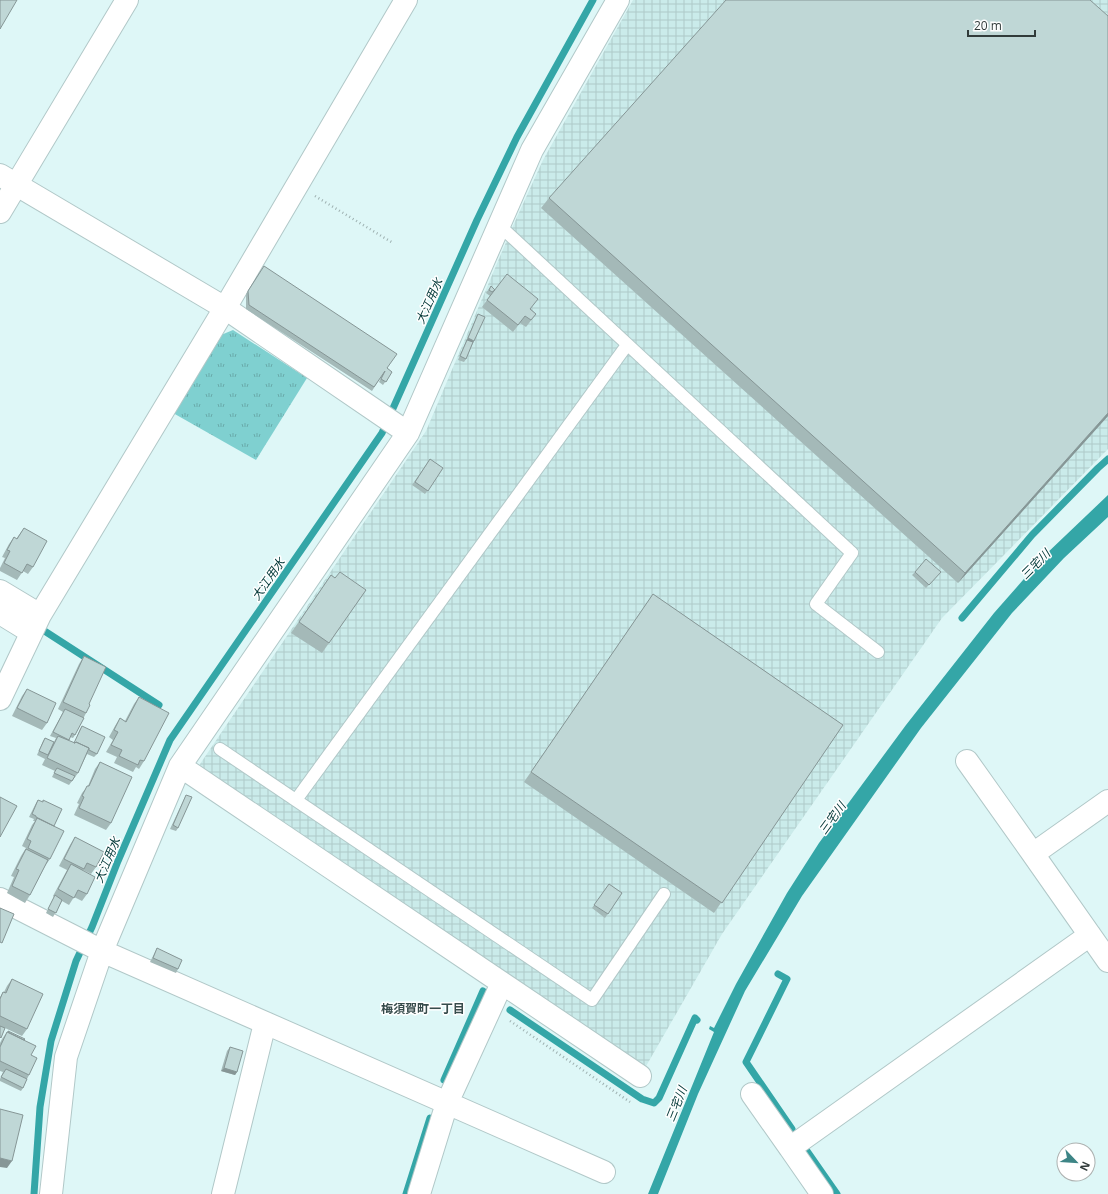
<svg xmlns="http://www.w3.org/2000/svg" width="1108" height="1194" font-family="'Open Sans','Noto Sans JP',sans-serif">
<defs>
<pattern id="industrial-grid" width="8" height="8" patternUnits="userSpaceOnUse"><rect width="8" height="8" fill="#caebea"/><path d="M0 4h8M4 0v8" fill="none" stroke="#aecac9"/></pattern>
<pattern id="grass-tufts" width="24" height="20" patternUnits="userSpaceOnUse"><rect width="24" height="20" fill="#7fd0d0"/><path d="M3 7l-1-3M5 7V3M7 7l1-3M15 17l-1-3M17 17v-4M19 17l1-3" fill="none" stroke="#69aaaa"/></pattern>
</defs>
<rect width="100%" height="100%" fill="#def7f7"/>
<path fill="url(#industrial-grid)" d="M633,0H1108V449L942,618L722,934L645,1068L198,767L426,431L512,228L543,160Z"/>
<path fill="url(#grass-tufts)" d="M233,330L307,378L256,460L173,413L221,335Z"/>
<path fill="#34a6a7" d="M1108,495V517L1064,558L1012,613L921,728L802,896L745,991L698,1094L658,1194H648L714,1032L709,1029L710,1026L714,1028L736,984L787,893L819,843L906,725L994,613L1044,556Z"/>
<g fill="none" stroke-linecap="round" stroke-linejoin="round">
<path stroke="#34a6a7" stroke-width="7" d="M962,618L1032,535L1098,468L1108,459
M43,630L159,705
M778,974L787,979L746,1062L792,1129
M510,1010L642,1099L654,1103L659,1098L695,1018L697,1020
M444,1080L483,991
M807,1151L837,1194
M34,1194L40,1107L51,1041L76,961L92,927L118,861L170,740L382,433L477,220L517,137L593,0
M406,1194L430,1118"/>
<g stroke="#b1c8c8" stroke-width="14">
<path id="service" d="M499,225L852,553L816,604L878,652
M220,749L592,1000L664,894
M296,800L627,345"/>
</g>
<g stroke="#b1c8c8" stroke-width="24">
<path id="minor" d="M0,175L225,308L408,433
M0,212L127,0
M0,591L40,615
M0,613L31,632
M0,699L40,615L225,308L406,0
M967,761L1033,854
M180,766L502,983L447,1103L419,1194
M1108,801L1033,854L1108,961
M0,899L102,951L604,1172
M502,983L640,1076
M752,1094L790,1148
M51,1194L66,1057L102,951L180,766L408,433L532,150L618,0
M223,1194L265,1023
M822,1194L790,1148L1090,935"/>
</g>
<path stroke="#9eb1b1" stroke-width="2.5" stroke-dasharray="1 3" stroke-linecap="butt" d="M315,196L393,243
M510,1021L630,1102"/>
<use href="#service" stroke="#fff" stroke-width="12"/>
<use href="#minor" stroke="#fff" stroke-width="22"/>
</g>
<path fill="#a4b9b8" d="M549,198L1108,416L958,583L541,208Z
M264,266L387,368L392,372L383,385L379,382L382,375L372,391L246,309V294Z
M491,286L495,290L531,309L536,314L526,327L520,323L513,332L482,307L490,296L486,293Z
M478,314L474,341L466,359L464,362L458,360L476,318Z
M430,459L443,468L425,494L412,485Z
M24,528L33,567L28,574L23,571L17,580L0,571V568L5,558L2,557L9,544L14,537L16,539Z
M915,572H941L926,588L912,575Z
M331,575L335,578L366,590L322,653L291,633Z
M653,594L843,725L714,913L524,782Z
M84,656L89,704L86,713L75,735L73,738L70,737L69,741L74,743L80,729L82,726L97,754L94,757L87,754L78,773L69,785L52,777L55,771L42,765L46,757L45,759L37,755L43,741L45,738L54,742L56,738L50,736L63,712L58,709L79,664Z
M27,689L47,723L42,730L12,716L22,696Z
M139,697L144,761L139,769L136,767L133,772L114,763L117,757L106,752L113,740L109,737L115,726L120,718L125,721L134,704Z
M100,762L111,823L106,830L74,815L79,804L77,803L82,793L88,786L95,769Z
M186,795L178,828L176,831L170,829L184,799Z
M38,800L54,826L50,859L45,866L30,895L25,903L7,893L14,877L11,876L21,856L26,848L22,846L32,825L35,821H33L34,819L29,817L36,803Z
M75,837L96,867L91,874L83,870V871L87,894L82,901L74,897L69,905L62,901L53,917L46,913L54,897L53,896L67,870L59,866L70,845Z
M609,884L622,893L605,918L592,908Z
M157,948L178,969L176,973L150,962Z
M12,979L27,1029L22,1036L5,1028L0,1038V997L3,992H4L7,986Z
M7,1032L24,1040L31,1055L29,1075L27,1079L23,1088L21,1091L0,1081V1079L3,1072L0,1071V1043L2,1039Z
M230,1047L237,1072L235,1075L221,1071L227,1051Z"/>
<path fill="#869696" d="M468,338L474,341L472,344L467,340L465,342Z
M1108,413V416L958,583L965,573Z
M224,1068L237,1072L235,1075L221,1071Z
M0,1158L12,1161L7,1168L0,1167Z"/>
<path fill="#bfd7d6" stroke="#869696" d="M0,0H17L0,29Z
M726,0H1090L1108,16V413L965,573L549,198Z
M264,266L397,354L387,368L392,372L386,382L381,379L385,371L374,387L249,305L248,291Z
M507,274L538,299L530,309L536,314L531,320L525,316L518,325L487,300Z
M491,286L495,290L492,292L489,290Z
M478,314L485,317L474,341L468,338Z
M467,340L473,342L466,359L460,356Z
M430,459L443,468L428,491L415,482Z
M24,528L47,541L33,567L27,564L22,573L4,563L10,551L7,550L14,537L17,539Z
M926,559L941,572L929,585L915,572Z
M340,572L366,590L329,643L299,622L331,575L335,578Z
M653,594L843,725L722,903L531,772Z
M84,656L106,667L89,704L90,705L86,713L63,702Z
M27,689L56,703L47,723L17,708Z
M139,697L169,713L144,761L140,760L138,765L119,756L122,750L111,745L118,732L114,730L120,718L126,722Z
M65,709L84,718L75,735L72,733L69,740L53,732Z
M82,726L105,737L97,754L89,750V748L76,742L75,743H74Z
M58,736L75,743L76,742L89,748L78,773L47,758Z
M45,738L54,742L48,755L39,751Z
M100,762L132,777L111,823L79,808L84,797L82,796L87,786H89Z
M57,768L75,776L72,781L54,773Z
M186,795L192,797L178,828L173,825Z
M0,797L17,806L0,837Z
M38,800L43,802V800L62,809L54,826L36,817V816L32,814Z
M37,818L64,831L50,859L28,848L31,841L27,839Z
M75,837L104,852L96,867L87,863L84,869L64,859Z
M26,849L48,860L30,895L12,886L19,870L16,869Z
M71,864L95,877L87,894L78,890L74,898L58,889Z
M609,884L622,893L608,914L594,905Z
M55,895L62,900L56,913L48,909Z
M0,908L14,914L2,943L0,942Z
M157,948L182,960L178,969L153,958Z
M12,979L43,994L27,1029L0,1016V999L3,992L6,993Z
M0,1026L5,1028L1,1038L0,1037Z
M8,1031L25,1039L24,1040L8,1032Z
M7,1032L36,1046L31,1055L37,1058L29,1075L0,1061V1047Z
M230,1047L243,1051L237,1072L224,1068Z
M6,1069L27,1079L23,1088L1,1077Z
M0,1109L23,1115L12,1161L0,1158Z"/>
<g text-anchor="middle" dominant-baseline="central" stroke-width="3" stroke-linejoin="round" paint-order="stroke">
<g font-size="12" font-style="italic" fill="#013737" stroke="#fff">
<text transform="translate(429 301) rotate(-66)">大江用水</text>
<text transform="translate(1035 564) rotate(-45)">三宅川</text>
<text transform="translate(268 579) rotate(-55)">大江用水</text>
<text transform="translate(832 818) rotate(-54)">三宅川</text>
<text transform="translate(107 860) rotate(-67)">大江用水</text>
<text transform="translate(676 1104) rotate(-68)">三宅川</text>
</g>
<g font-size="12" font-weight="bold" fill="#374c4c" stroke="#fff">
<text x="423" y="1008">梅須賀町一丁目</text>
</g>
</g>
<g transform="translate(1076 1162) rotate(115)"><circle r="19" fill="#ffffff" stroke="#adb1b0"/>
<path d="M0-3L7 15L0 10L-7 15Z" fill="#3d8586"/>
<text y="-6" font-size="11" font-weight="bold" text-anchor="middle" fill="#313b3a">N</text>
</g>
<path d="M968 30v6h67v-6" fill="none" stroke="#313b3a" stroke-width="2"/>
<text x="974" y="30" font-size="12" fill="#313b3a" stroke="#ffffff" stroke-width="3" paint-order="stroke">20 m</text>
</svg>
